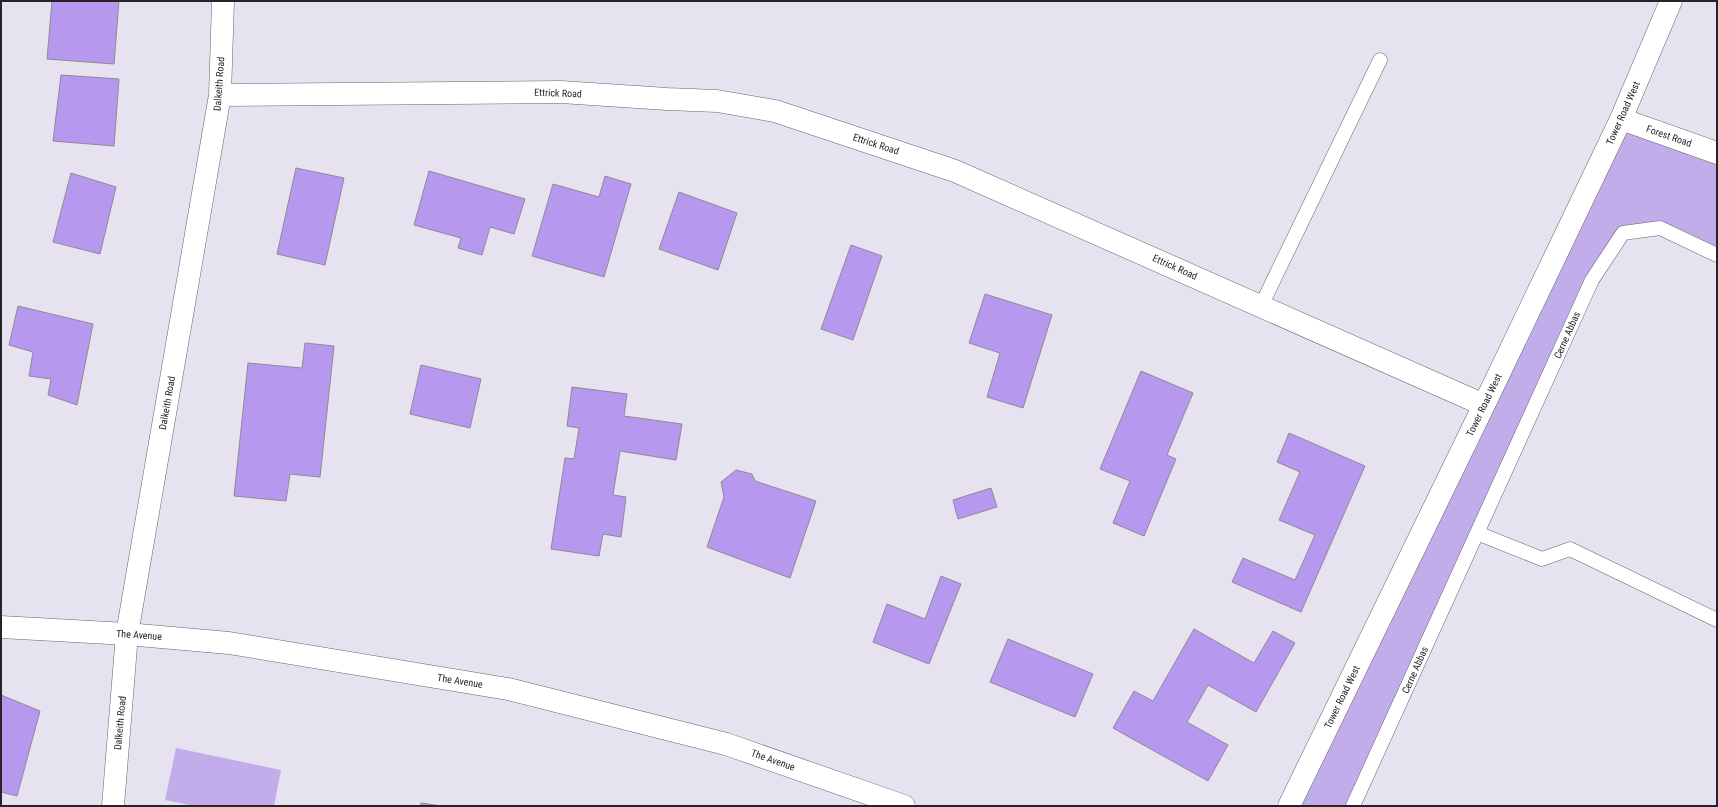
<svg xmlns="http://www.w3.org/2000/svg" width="1718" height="807" font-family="'Roboto Condensed',sans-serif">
<rect width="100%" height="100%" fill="#e6e2ef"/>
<path fill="#c1adea" d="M1621,119L1717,153V255L1660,228L1623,233L1592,280L1353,806H1289Z
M176,748L281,770L274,806H195L165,800Z"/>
<path fill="#b698ef" stroke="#8e8a96" d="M52,1H119L114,64L47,59Z
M61,75L119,79L114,146L53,141Z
M296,168L344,178L325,265L277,254Z
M429,171L525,199L514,234L490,227L482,255L458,248L461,238L414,225Z
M71,173L116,187L100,254L53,242Z
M605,176L631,184L604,277L532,256L553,184L599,197Z
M679,192L737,213L718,270L659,249Z
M851,245L882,256L853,340L821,329Z
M985,294L1052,315L1023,408L987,397L1000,353L969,343Z
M18,306L93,324L77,405L48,395L51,379L29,376L33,352L9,345Z
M305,343L334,346L320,477L290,474L286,501L234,496L248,363L302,368Z
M421,365L481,379L470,428L410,414Z
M1141,371L1193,393L1167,455L1176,459L1144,536L1113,523L1130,481L1100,469Z
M572,387L627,394L624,416L682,424L676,460L620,451L613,495L626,497L621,537L603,534L599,556L551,549L565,458L574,459L579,428L567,426Z
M1289,433L1365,466L1301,612L1232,582L1243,558L1295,580L1315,535L1279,520L1300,472L1277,462Z
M736,470L752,474L755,481L816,501L790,578L707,547L724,497L721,482Z
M991,488L997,507L958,519L953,500Z
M941,576L961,584L929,664L873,642L887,604L925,619Z
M1194,629L1254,663L1273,631L1295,643L1256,712L1208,685L1187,722L1228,745L1208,781L1113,728L1134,691L1153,701Z
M1008,639L1093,674L1075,717L990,682Z
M1,695L40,711L17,796L1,792Z
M421,803L442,806H420Z"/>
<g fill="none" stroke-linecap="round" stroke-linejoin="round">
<g stroke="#67636f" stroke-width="15">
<path id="lane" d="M1261,306L1380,60
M1477,533L1542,559L1570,549L1717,620
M1353,806L1592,280L1623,233L1660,228L1717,255"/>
</g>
<g stroke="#67636f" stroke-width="23">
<path id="street" d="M220,95L561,92L667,99L717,101L775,111L955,171L1484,405
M1621,119L1717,153
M113,806L127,634L220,95L223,1
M1289,806L1484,405L1621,119L1671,1"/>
</g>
<g stroke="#67636f" stroke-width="23">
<path id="secondary" d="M1,627L127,634L229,643L508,689L726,744L904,806"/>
</g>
<use href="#lane" stroke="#fff" stroke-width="14"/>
<use href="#street" stroke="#fff" stroke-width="22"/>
<use href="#secondary" stroke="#fff" stroke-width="22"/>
</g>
<g text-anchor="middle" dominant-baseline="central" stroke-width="4" stroke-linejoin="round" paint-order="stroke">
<g font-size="10" fill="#262429" stroke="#fff">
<text transform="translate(219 84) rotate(-86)">Dalkeith Road</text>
<text transform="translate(558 93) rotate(2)">Ettrick Road</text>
<text transform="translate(1623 113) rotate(-66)">Tower Road West</text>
<text transform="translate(1669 136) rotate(19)">Forest Road</text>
<text transform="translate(876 144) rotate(18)">Ettrick Road</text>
<text transform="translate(1175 267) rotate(24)">Ettrick Road</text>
<text transform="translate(1567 335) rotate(-66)">Cerne Abbas</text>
<text transform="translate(167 403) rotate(-80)">Dalkeith Road</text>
<text transform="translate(1484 405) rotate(-64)">Tower Road West</text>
<text transform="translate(139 635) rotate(4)">The Avenue</text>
<text transform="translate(1415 670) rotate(-66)">Cerne Abbas</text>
<text transform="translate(460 681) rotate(9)">The Avenue</text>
<text transform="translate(1342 697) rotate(-64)">Tower Road West</text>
<text transform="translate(120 723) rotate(-85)">Dalkeith Road</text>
<text transform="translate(773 760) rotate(19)">The Avenue</text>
</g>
</g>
<rect width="1718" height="807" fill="none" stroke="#262429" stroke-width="4"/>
</svg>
